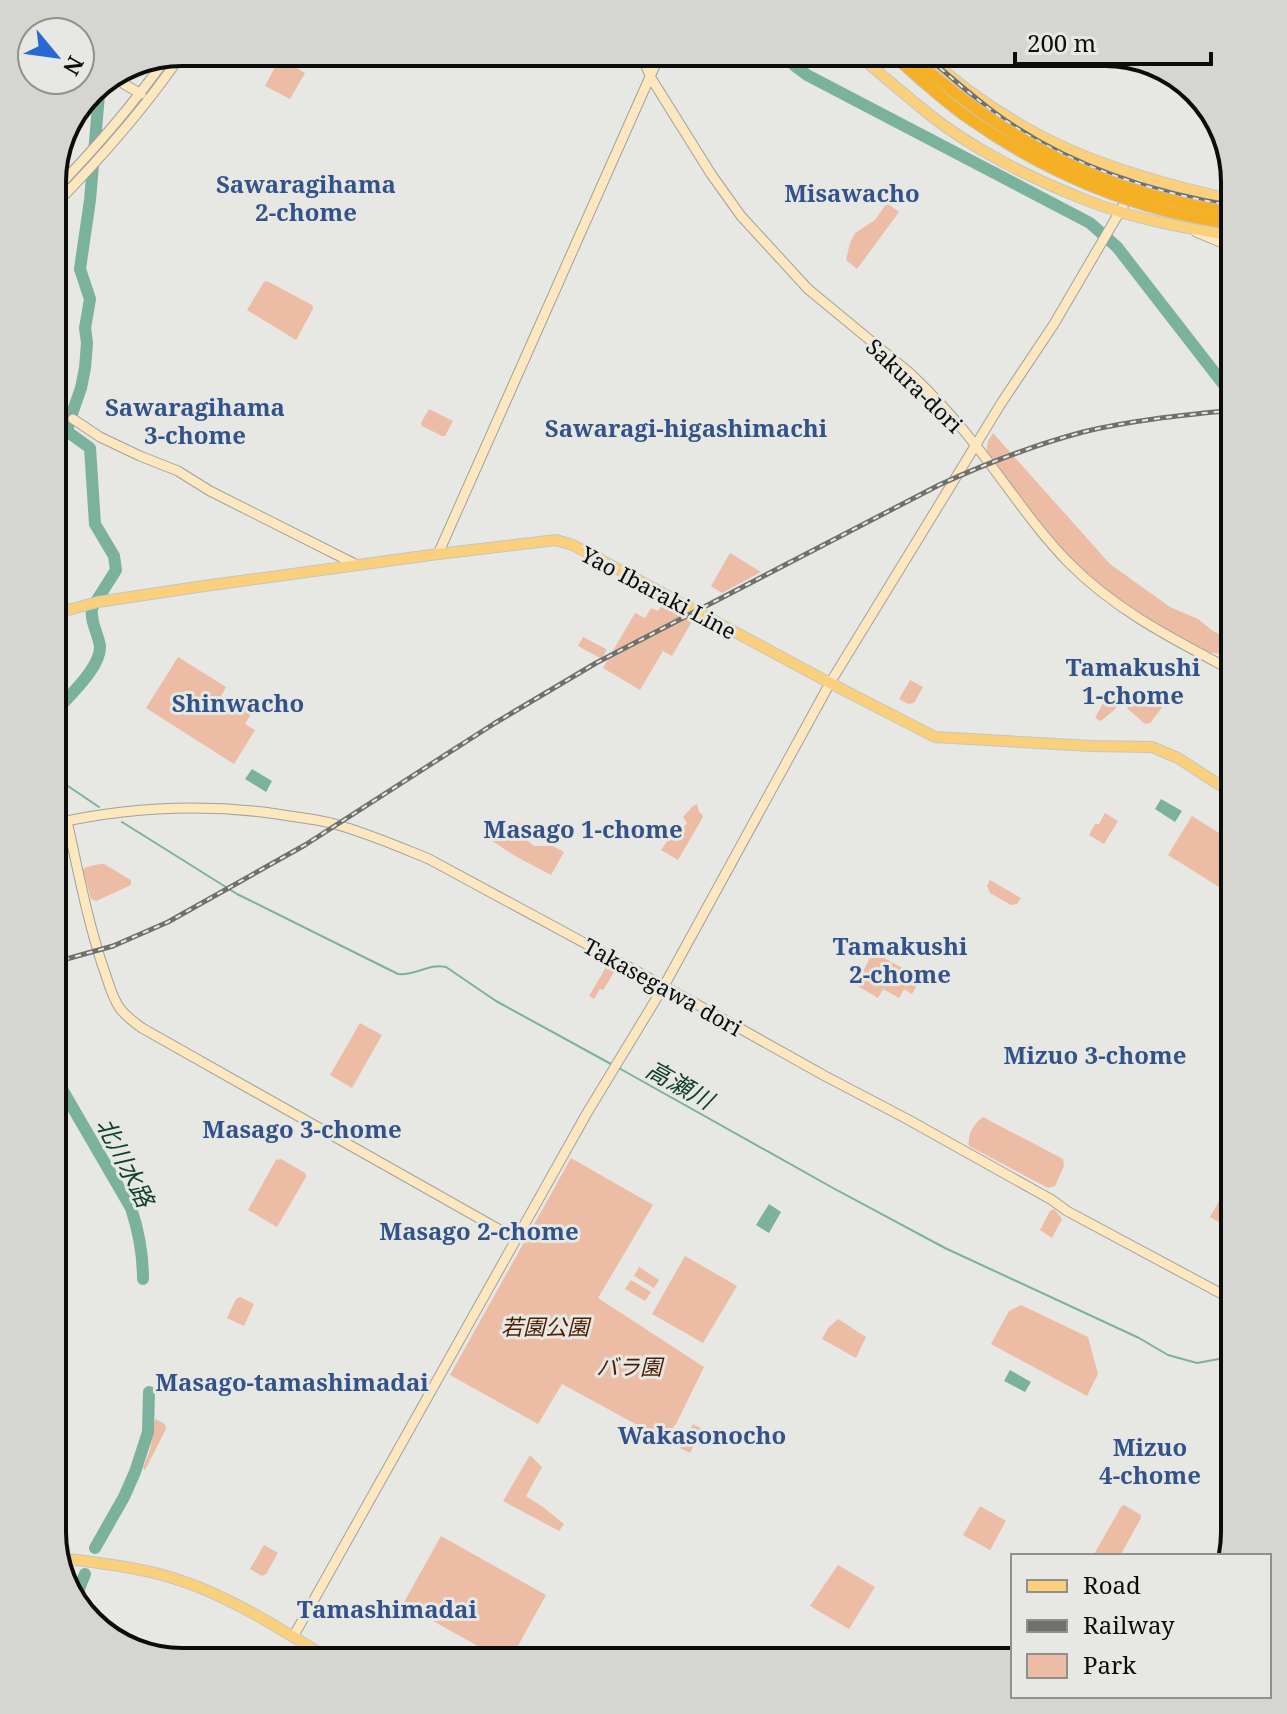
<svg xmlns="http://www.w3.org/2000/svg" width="1287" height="1714" font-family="'Noto Serif','Noto Sans JP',serif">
<rect width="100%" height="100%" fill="#e7e7e3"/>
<path fill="#edbca4" d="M283,52H305L297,68L305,73L290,99L265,86Z
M69,139L72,140L69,162L52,179V173Z
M887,203L899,212L857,269L846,260L850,243L855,233L875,220Z
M267,281L312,305L313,309L296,340L247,310L264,282Z
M429,409L453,421L445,436H442L422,426L421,423Z
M993,433L1110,564L1170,607L1198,619L1213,631L1235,642V664L1219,654L1207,652L1123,605L1070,559L1025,504L986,452L988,441Z
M730,553L761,572L722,593L711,586Z
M665,600L693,615L694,618L672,656L663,651L640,690L603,668L635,613L645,618L651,608L658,611Z
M583,637L606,649V651L602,659L578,646Z
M178,657L226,687L221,696L251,714L245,724L255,730L234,764L146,708Z
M910,680L923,687L914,703L908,704L899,699Z
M1141,689L1164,705L1150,723L1145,724L1127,708Z
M1113,690L1124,698L1114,710L1101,721L1095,718L1106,698Z
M697,804L699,812L702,814L703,817L678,860L661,850L671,836L674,838L687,823L683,817L693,806Z
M1105,813L1118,821L1104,844L1089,835L1095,824H1099Z
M1192,816L1235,843V897L1168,855Z
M519,823L527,827V840L534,846H553L564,852L551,875L515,856L488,838V833Z
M100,864H104L131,880V885L96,901L91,899L83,870L86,867Z
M990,880L1021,898L1017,904L1011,905L990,893L987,886Z
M873,952L921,978L912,994L904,989L899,998L883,989L878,998L856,985Z
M608,964L616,969L603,990L600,989L594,999L589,996Z
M360,1023L382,1035L352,1088L330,1075Z
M983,1117L1063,1159L1064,1166L1055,1186L1048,1188L969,1146C967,1135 974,1123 983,1117Z
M571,1158L653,1205L598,1298L704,1367L676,1424L663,1439L562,1384L538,1424L450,1375Z
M281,1159L305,1173L306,1177L277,1227L248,1210L276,1160Z
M1222,1196L1235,1203L1224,1225L1210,1217Z
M1054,1209L1062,1219L1052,1238L1040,1230L1050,1211Z
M685,1256L737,1286L703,1343L652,1314Z
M639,1267L659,1280L654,1288L634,1276Z
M631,1280L651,1292L645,1301L625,1289Z
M240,1297L254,1304L244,1326L227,1318L236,1299Z
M1021,1305L1088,1337L1098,1374L1087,1396L991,1344L1009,1311Z
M838,1319L866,1337L856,1358L822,1339L828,1328Z
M155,1419L165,1424L166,1429L145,1470L143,1468L150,1450Z
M693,1424L702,1429L690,1453L680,1448Z
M530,1455L542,1467L526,1496L543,1507L564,1524L559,1531L503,1501Z
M1124,1505L1141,1515V1518L1120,1556H1093L1121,1507Z
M980,1506L1006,1521L990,1550L963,1535Z
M441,1536L546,1595L509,1662H506L403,1604Z
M264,1545L278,1553L266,1574L262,1576L250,1569Z
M838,1565L875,1587L849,1629L810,1606Z"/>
<path fill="#7ab29d" d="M252,769L272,781L266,792L245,779Z
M1161,799L1182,811L1175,822L1155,809Z
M769,1204L781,1212L769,1233L756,1225Z
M1010,1370L1031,1382L1025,1392L1004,1381Z"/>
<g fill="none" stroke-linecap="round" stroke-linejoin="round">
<path stroke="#7ab29d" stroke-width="2" d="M52,773L56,778L99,807
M122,822L237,894L398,974C415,976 429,963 446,967L496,1001L611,1064
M617,1067L833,1188L945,1248L1139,1338L1168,1355L1197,1363L1235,1356"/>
<path stroke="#7ab29d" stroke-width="12" d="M785,52L795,66L807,75L1090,223L1117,247L1235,399
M52,716C65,699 101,669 100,646C98,633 90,622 92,608L116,570L114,556L95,524L90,448L68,432V425L81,388L85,368L87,343L85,328L90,299L80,269L90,200L100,83
M52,1072L131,1208C139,1232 143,1254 143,1279
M95,1548L124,1497L135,1472L148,1432L149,1392
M73,1604L85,1574"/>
<g stroke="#a1a19d" stroke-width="11">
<path id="secondary" d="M640,52L651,78L711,174L741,216L808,289L911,374C935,397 957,421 977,447C1007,485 1034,527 1068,562C1116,611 1175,640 1235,672
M119,76L124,84L141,94
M52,193C94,150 132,106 167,57
M52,208C100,159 145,109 183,52
M1196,232L1220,242L1235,244
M73,419L100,437L140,456L178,471L210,491L357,565
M438,554L661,52
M67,821C78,870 87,919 103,967C108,980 111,995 119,1007C125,1016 134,1022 142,1028L516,1239
M52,824C127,807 201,803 277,814C295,817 314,819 331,823C365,832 397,846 429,859L664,986L825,1076L907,1119L1052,1200L1067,1211L1235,1301
M293,1637L587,1113L664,986L830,683L1002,402L1054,324L1140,177"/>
</g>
<g stroke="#c5c5c4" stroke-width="12">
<path id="primary" d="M855,52C878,72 902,92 925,111C970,148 1032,179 1086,200C1133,219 1185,228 1235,236
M922,52C1018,140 1110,173 1235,200
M52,614L98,602L197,587L438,554L556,540L573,545L830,683L935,737L1091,746L1152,747L1178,758L1235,795
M60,1558C98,1563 139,1567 176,1579C233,1597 284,1632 335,1662"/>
</g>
<use href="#secondary" stroke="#fce7be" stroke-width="9"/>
<use href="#primary" stroke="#fad07d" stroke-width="10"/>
<g stroke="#6f6f6c" stroke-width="5">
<path id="rail" d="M922,52C948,75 974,98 1002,118C1070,166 1153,193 1235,206
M52,963L113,946L168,922L305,845L495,723L596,663L939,485C985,464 1034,445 1083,432C1132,420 1185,415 1235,410"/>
</g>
<use href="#rail" stroke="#e7e7e3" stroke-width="2" stroke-dasharray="6" stroke-linecap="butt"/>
<g stroke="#c5c5c4" stroke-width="13" stroke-linecap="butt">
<path id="highway-bridge" d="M890,52C916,75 941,99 970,119C1048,174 1139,212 1235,224
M906,52C1007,142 1100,193 1235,213"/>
</g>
<use href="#highway-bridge" stroke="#f6b026" stroke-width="11"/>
</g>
<g text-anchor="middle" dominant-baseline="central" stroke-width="6" stroke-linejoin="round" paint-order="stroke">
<g font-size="22" fill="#0c0c0a" stroke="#e7e7e3">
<text transform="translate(915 385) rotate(44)">Sakura-dori</text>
<text transform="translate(659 592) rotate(28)">Yao Ibaraki Line</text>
<text transform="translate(663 986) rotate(29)">Takasegawa dori</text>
</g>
<g font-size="22" font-style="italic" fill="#4b1e03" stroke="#e7e7e3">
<text x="545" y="1326">若園公園</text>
<text x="629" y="1366">バラ園</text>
</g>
<g font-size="24" font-weight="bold" fill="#31528a" stroke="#e7e7e3">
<text x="306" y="183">Sawaragihama<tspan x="306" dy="28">2-chome</tspan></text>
<text x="852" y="192">Misawacho</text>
<text x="195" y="406">Sawaragihama<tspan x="195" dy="28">3-chome</tspan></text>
<text x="686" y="427">Sawaragi-higashimachi</text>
<text x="1133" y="666">Tamakushi<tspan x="1133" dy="28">1-chome</tspan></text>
<text x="238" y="702">Shinwacho</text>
<text x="583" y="828">Masago 1-chome</text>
<text x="900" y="945">Tamakushi<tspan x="900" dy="28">2-chome</tspan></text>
<text x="1095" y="1054">Mizuo 3-chome</text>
<text x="302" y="1128">Masago 3-chome</text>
<text x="479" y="1230">Masago 2-chome</text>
<text x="292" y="1381">Masago-tamashimadai</text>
<text x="702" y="1434">Wakasonocho</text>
<text x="1150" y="1446">Mizuo<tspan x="1150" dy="28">4-chome</tspan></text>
<text x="387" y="1608">Tamashimadai</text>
</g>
<g font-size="24" font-style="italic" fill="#0d3f30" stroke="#e7e7e3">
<text transform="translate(680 1084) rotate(29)">高瀬川</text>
<text transform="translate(126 1162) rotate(63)">北川水路</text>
</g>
</g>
<path d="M0 0H1287V1714H0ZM182 66H1105A116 116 0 0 1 1221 182V1532A116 116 0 0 1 1105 1648H182A116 116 0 0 1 66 1532V182A116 116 0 0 1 182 66Z" fill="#d5d5d2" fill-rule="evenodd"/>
<path fill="none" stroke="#0c0c0a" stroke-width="4" d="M182 66H1105A116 116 0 0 1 1221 182V1532A116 116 0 0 1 1105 1648H182A116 116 0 0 1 66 1532V182A116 116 0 0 1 182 66Z"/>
<rect x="1011" y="1554" width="260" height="144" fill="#e7e7e3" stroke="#8f8f8c" stroke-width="2"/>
<rect x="1027" y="1580" width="40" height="12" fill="#fad07d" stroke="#8f8f8c" stroke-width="2"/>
<text x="1083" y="1594" font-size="24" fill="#0c0c0a">Road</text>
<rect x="1027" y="1620" width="40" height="12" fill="#6f6f6c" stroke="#8f8f8c" stroke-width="2"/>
<text x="1083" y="1634" font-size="24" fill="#0c0c0a">Railway</text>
<rect x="1027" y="1654" width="40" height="24" fill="#edbca4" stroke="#8f8f8c" stroke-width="2"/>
<text x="1083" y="1674" font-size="24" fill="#0c0c0a">Park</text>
<g transform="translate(56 56) rotate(119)"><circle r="38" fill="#e7e7e3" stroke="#8f8f8c" stroke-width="2"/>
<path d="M0-6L14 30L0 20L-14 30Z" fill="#2868d5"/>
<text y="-12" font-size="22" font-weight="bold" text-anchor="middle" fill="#0c0c0a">N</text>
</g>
<path d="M1015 52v12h196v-12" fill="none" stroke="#0c0c0a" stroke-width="4"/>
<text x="1027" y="52" font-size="24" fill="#0c0c0a" stroke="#e7e7e3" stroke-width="6" paint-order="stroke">200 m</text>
</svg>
